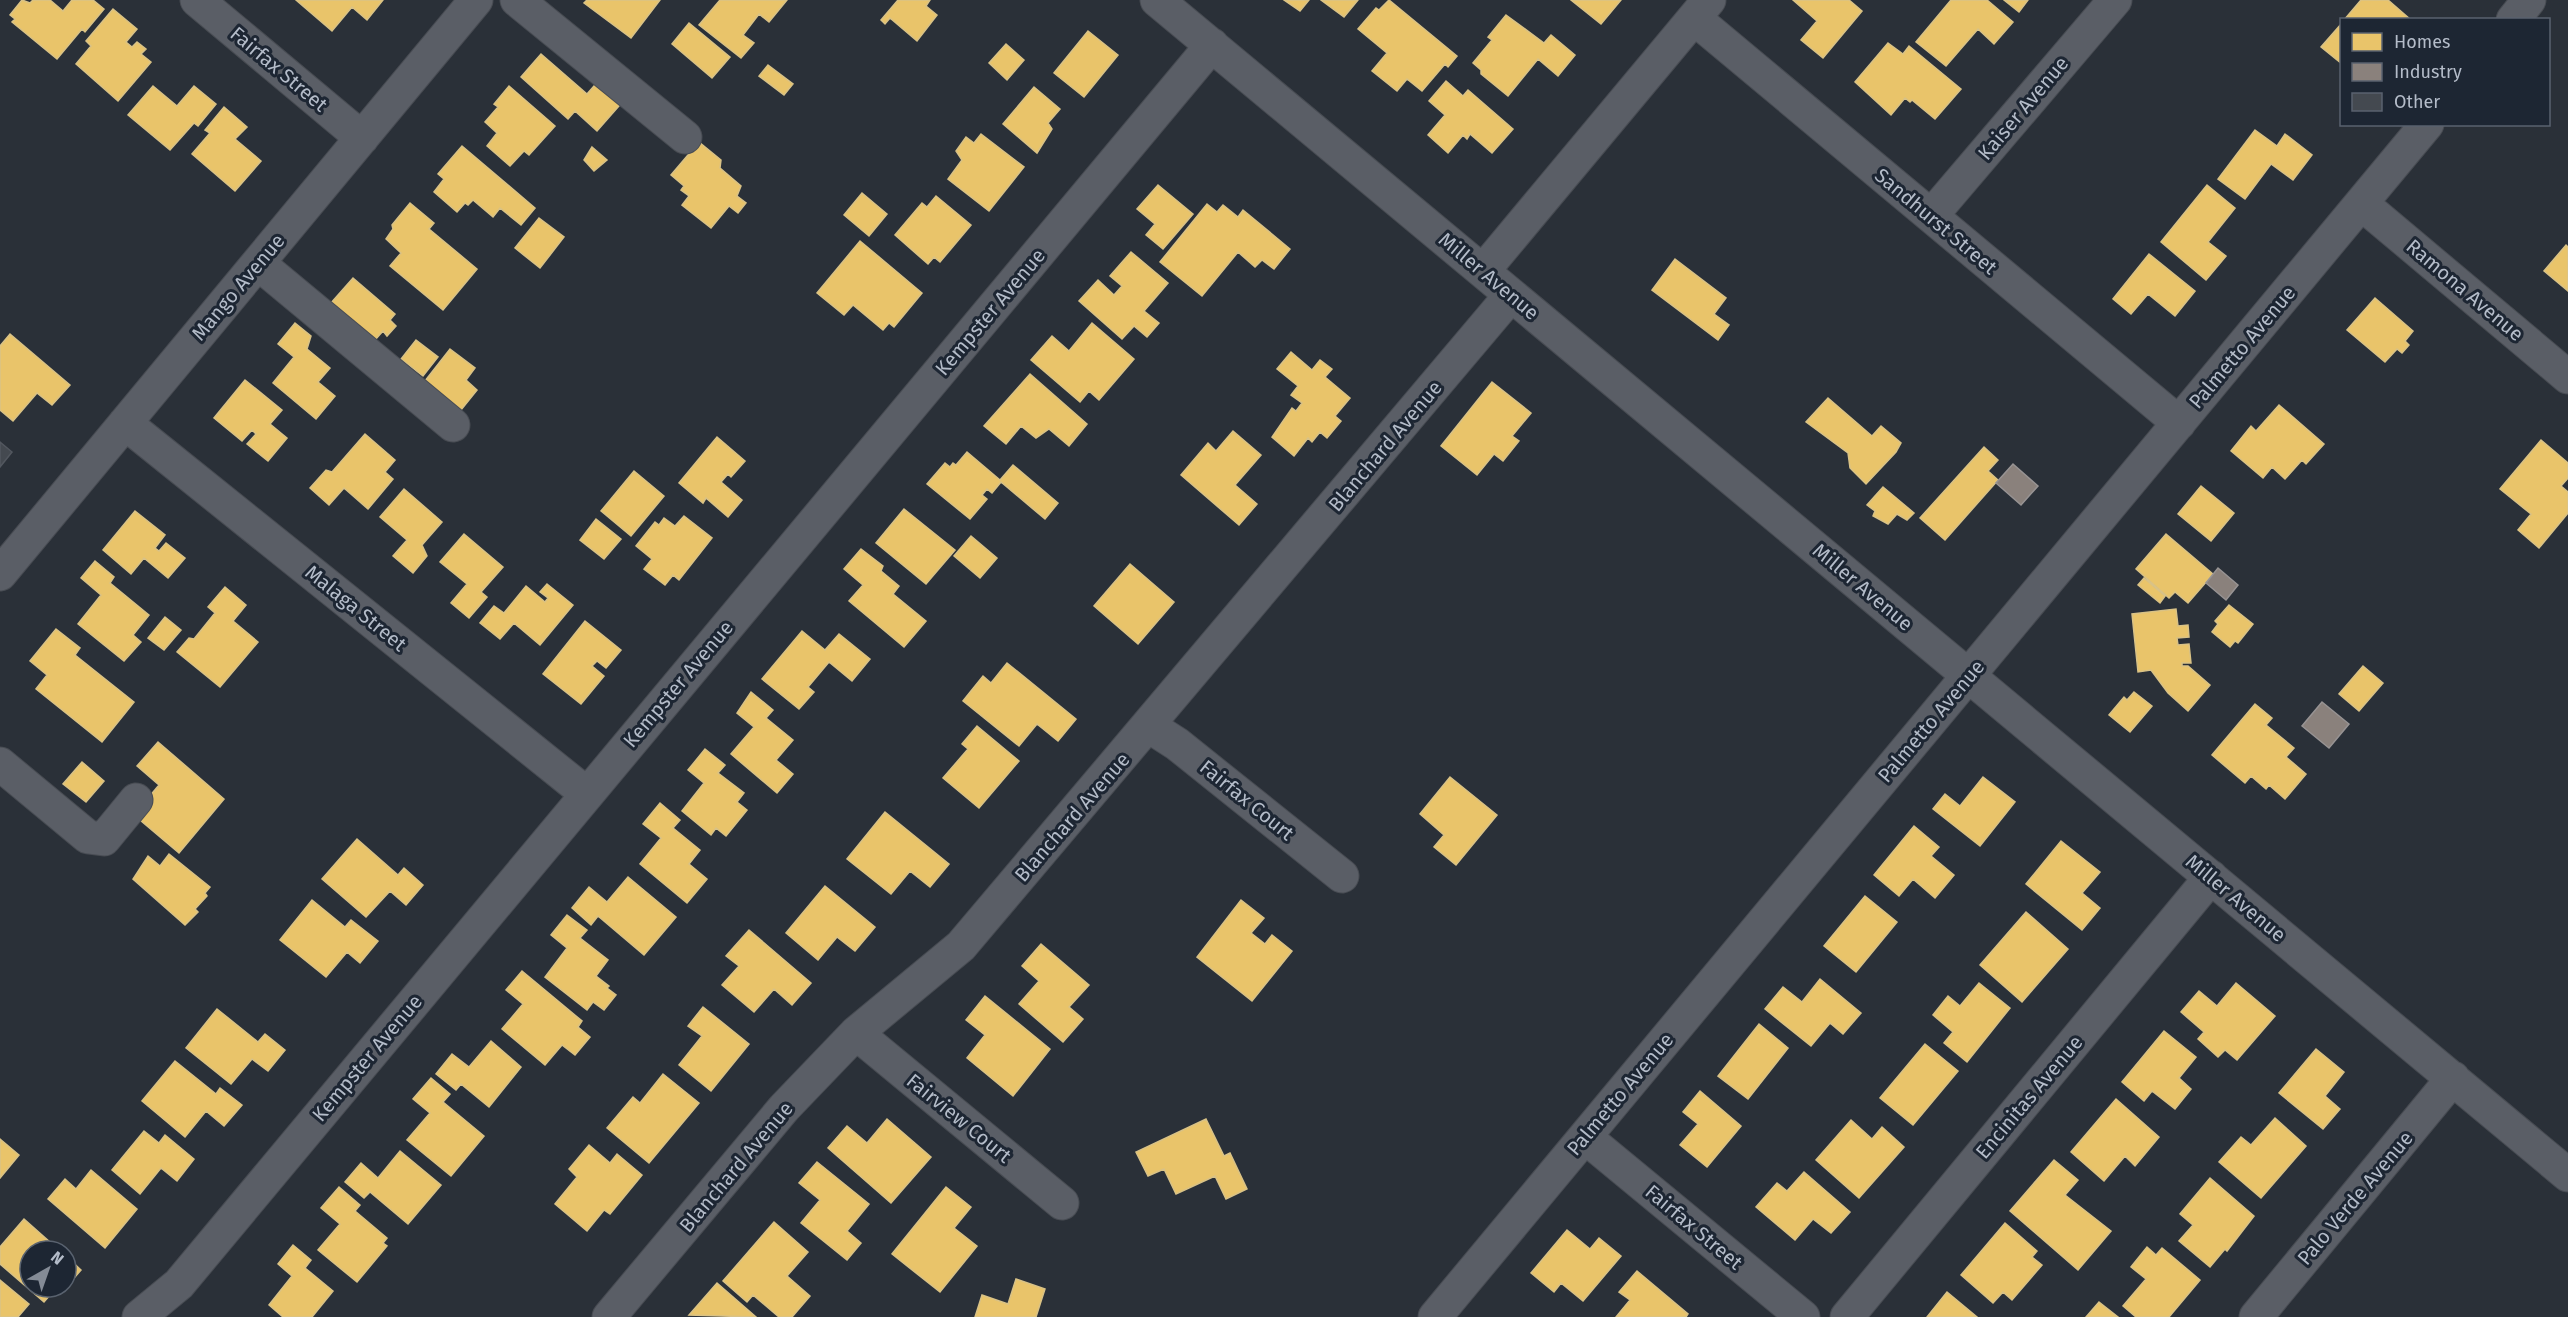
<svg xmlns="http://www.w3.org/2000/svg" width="2568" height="1317" font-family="'Fira Sans',sans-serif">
<rect width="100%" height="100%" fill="#2a3038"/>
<path fill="#e9c46a" stroke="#d9c286" stroke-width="1.5" d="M22,0L30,3L33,0H50L63,11L72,0H93L104,9L85,32L82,29L57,59L12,22L15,19L10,15Z
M296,0H383L367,20L352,7L332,31Z
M587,0H660L631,38L584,3Z
M720,0H787L769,22L759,14L743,35L754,43L741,58L699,25Z
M898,0H930L926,6L937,15L917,41L890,18L885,24L881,20Z
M1284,0H1309L1300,11Z
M1321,0H1358L1344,17Z
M1389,0L1457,56L1448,67L1445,64L1422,91L1407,79L1397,91L1372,71L1387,53L1358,29L1376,8L1379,10Z
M1571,0H1621L1601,24Z
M1793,0H1849L1862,11L1823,58L1801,40L1817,21Z
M1951,0H1987L2013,22L1994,44L1978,29L1946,66L1916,42Z
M2004,0H2028L2019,12Z
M2361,0H2388L2411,20H2344Z
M113,9L137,29L126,42L132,47L137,42L146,49L141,54L151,62L118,101L76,64L91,46L86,41Z
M1506,15L1544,43L1551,35L1575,55L1558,76L1538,59L1508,96L1481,74V70L1473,63L1492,40L1488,37Z
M689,23L730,57L712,78L672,44Z
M2342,23V64L2321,47Z
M1088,31L1118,55L1084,97L1054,73Z
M1888,43L1903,54L1909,46L1961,89L1935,119L1912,100L1910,102L1905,98L1891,115L1855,82Z
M1006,44L1024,60L1007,80L989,63Z
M541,54L587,94L601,78L625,99L597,131L575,111L568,119L521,77Z
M768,65L793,84L784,95L759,76Z
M1446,81L1463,96L1468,90L1513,129L1492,153L1470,134L1467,139L1463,135L1448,153L1428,135L1445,115L1429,101Z
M153,86L177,106L194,86L216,104L198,126L194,123L170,150L128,115Z
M509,86L555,126L529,155L524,151L510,166L487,146L497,133L485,122L498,107L494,104Z
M1034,87L1060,109L1048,123L1052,129L1037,153L1003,124Z
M224,107L247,127L235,139L261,161L235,191L192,154L210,133L205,130Z
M2255,130L2277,146L2285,134L2312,155L2293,180L2271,164L2245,199L2218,179Z
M981,134L1024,167L989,211L948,179L962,160L956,151L966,137L974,143Z
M699,142L721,160L720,168L741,186L737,196L746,203L738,213L729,206L711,228L682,205L689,196L681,190L684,186L671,175Z
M462,146L535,208L521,225L500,208L493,217L473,200L468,205L465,203L457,212L434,192L444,179L438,174Z
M592,147L607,160L594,171L584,160Z
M1158,185L1193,214L1163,249L1146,235L1155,224L1137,209Z
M2207,185L2235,208L2208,242L2226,256L2206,280L2161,242Z
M862,193L887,214L869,236L844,215Z
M936,196L971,225L940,262L934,257L928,264L895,235L922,203L927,207Z
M410,203L434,223L429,229L477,269L443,310L390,266L401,253L386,239L393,229L392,225Z
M1207,204L1217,212L1223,205L1238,217L1243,210L1290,249L1274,269L1262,260L1255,267L1238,252L1202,296L1160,262Z
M539,218L564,237L540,268L515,248Z
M860,241L922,293L894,327L889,323L883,330L853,305L844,315L817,293Z
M2566,245L2568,247V291L2544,271Z
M1131,252L1168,283L1144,311L1159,323L1147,337L1134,326L1122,339L1079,301L1098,280L1114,295L1122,286L1110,276Z
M2149,254L2195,291L2175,316L2148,294L2131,314L2113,299Z
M1675,259L1726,298L1714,314L1729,325L1718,340L1652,290Z
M353,278L395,314L390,320L396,326L387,336L383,331L375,340L331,303Z
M2375,298L2413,331L2405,341L2409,345L2402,353L2397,349L2385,362L2347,330Z
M295,323L311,336L307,349L330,368L318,382L335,396L316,419L273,383L294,357L278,344Z
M1092,323L1134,359L1099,400L1089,391L1080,402L1031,360L1052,336L1069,351Z
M10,334L70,385L52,405L37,393L13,421L0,410V346Z
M416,340L438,357L423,376L401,359Z
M450,349L475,368L466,380L477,390L461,410L425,381Z
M1291,352L1312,370L1320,360L1332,369L1325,377L1350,398L1335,416L1341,421L1327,438L1320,432L1312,442L1308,438L1294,456L1272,437L1292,408L1296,411L1302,403L1291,395L1298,386L1277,369Z
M1030,374L1087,424L1069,446L1049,429L1036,438L1021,426L1006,444L984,426Z
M245,380L282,410L270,424L287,438L268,461L247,444L256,434L252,430L242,441L214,418Z
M1492,382L1531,413L1512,436L1519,441L1503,461L1494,454L1477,475L1441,446Z
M1828,398L1872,436L1881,426L1901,443L1896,452L1866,484L1850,468L1848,453L1806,422Z
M2279,405L2324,444L2306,464L2302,460L2285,479L2272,467L2263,478L2231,451L2251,426L2256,431Z
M1233,431L1261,455L1235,485L1257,504L1239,525L1181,475L1208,443L1216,451Z
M365,434L395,460L385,472L393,479L368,509L344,488L329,505L310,488L326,470L332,472Z
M717,437L745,461L731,477L728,474L721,482L742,500L728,517L706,498L703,503L679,483Z
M2541,440L2568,463V478L2561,486L2568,492V513L2539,548L2518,530L2531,514L2500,489Z
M1984,447L1998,460L1988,471L1998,480L1945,540L1920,518Z
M967,452L1000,480L1013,465L1058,503L1045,519L1001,482L992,493L987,489L982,495L987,499L970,519L927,484L945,463L950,467L953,463L956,465Z
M634,471L664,496L631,536L601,511Z
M2201,486L2234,513L2211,541L2178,514Z
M1883,487L1914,513L1907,520L1897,514L1888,524L1873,516L1875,511L1867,505Z
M404,489L442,522L422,545L427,556L413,573L393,556L407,540L380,517Z
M904,509L955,550L926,584L876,543Z
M135,511L165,535L155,548L159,551L166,543L185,558L168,578L144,558L131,574L103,550Z
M684,516L712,538L679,580L673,575L665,585L644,569L652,559L636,546L655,522L659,525L664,518L675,526Z
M596,519L621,539L604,559L580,540Z
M464,534L503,567L481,592L487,597L469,618L451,603L467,584L440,562Z
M2166,534L2213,574L2188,603L2175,592L2169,598L2136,569Z
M971,536L997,558L980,578L954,556Z
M861,549L883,566L881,571L899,586L893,594L926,621L904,647L849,601L863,585L844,569Z
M95,561L114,577L110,583L149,615L133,635L141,642L124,661L78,624L101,595L81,578Z
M1130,564L1174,602L1138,644L1094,606Z
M2144,578L2165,596L2160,603L2138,585Z
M547,584L573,605L540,645L514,623L500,639L480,623L494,606L504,613L526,586L545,602L548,598L540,592Z
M225,587L246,605L233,621L258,642L220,687L177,652L189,638L194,639L215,613L208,607Z
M2229,605L2253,624L2238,643L2235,641L2230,647L2212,632L2218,624L2215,621Z
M2176,609L2178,626L2188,625L2189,637L2177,638L2178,645L2189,644L2191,663H2182V666H2188L2210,685L2188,711L2168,693L2151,670L2138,672L2132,614Z
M165,617L181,630L164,650L148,638Z
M585,621L621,650L606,668L597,661L592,666L604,676L581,704L543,674Z
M56,629L80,648L75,655L134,702L102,742L36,689L47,675L30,661Z
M802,631L825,650L839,634L870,659L852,681L829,662L808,687L814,692L799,709L762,679Z
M1007,663L1076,719L1058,741L1037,724L1019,746L963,701L983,676L991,683Z
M2363,666L2383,683L2359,711L2339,694Z
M751,692L773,710L766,718L793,740L776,760L793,774L777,793L731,754L754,727L737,713Z
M2134,692L2152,706L2130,732L2109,715L2124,697L2127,700Z
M2255,704L2272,718L2266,725L2294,748L2286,757L2306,774L2285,799L2269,785L2266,789L2251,776L2245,783L2212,755Z
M977,726L1019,761L979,808L943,778L968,749L962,744Z
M158,742L224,799L179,853L134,815L159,785L137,766Z
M705,749L725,765L718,773L744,793L737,802L747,810L726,836L716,828L711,835L682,811L704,783L688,770Z
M82,762L104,781L86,802L63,784Z
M1450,777L1497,815L1456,865L1434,847L1444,835L1420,814Z
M1983,777L2015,802L1980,846L1933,809L1945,794L1960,806Z
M660,803L680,820L673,828L700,850L689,864L707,879L687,903L640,864L661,838L643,824Z
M885,812L949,864L930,887L910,871L891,894L847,859Z
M1914,826L1939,847L1931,856L1954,875L1935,898L1913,879L1899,896L1874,875Z
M357,839L398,875L404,868L423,885L406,905L390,891L366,917L322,879Z
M2061,841L2100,872L2082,893L2100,908L2082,930L2026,884Z
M169,854L210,887L205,893L207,896L195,909L198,912L185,925L133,879L148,856L160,866Z
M628,877L676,917L644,955L598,916L591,925L572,908L589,887L607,902Z
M825,886L875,927L855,951L837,937L818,960L786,933Z
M1865,896L1897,922L1856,972L1824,946Z
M312,900L345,927L351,920L378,941L360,963L347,952L326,977L280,940Z
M1241,900L1264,918L1251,933L1265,944L1272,935L1292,951L1252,1001L1197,957Z
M2026,912L2068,949L2022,1002L1980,965Z
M567,915L587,930L580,938L608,960L596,976L609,986L607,988L616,995L604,1010L593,1002L587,1010L545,977L567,948L551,935Z
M749,930L811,983L792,1005L774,989L754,1012L722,985L739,966L726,956Z
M1041,944L1089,985L1069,1007L1083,1019L1063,1042L1019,1004L1039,981L1022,966Z
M522,971L582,1021L578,1027L590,1037L575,1055L562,1045L545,1065L502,1029L523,1004L506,990Z
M1820,979L1861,1013L1843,1034L1830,1023L1811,1046L1765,1009L1783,987L1802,1002Z
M1979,983L2010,1008L1967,1062L1944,1043L1953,1032L1933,1015L1948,996L1960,1006Z
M2236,983L2275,1016L2237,1060L2225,1050L2218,1057L2198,1039L2204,1032L2181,1012L2199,991L2217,1006Z
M985,996L1050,1049L1013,1096L967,1058L985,1035L966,1020Z
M703,1007L749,1044L711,1091L679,1065L702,1036L688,1026Z
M217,1009L258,1042L265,1034L285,1050L268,1071L252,1059L231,1084L186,1048Z
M1759,1024L1788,1048L1748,1099L1718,1076Z
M2164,1031L2196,1057L2179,1078L2191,1089L2175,1109L2152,1091L2144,1101L2122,1082Z
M491,1041L521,1067L489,1107L461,1084L456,1090L436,1074L452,1054L469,1067Z
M1925,1044L1958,1071L1913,1125L1880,1098Z
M2316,1049L2344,1072L2325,1096L2340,1109L2323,1129L2279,1093Z
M175,1061L216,1094L220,1088L242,1105L224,1126L206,1111L185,1137L142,1101Z
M663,1074L699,1103L649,1163L607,1128L633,1097L640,1103Z
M431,1078L450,1094L443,1102L484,1136L451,1176L407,1140L430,1113L413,1099Z
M1700,1091L1741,1126L1707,1167L1680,1145L1698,1124L1683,1112Z
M2116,1099L2159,1137L2135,1166L2125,1156L2104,1181L2071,1152Z
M2275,1118L2306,1146L2261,1198L2219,1162L2241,1137L2251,1145Z
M887,1119L931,1157L891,1203L828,1148L847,1126L867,1143Z
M1206,1119L1224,1156L1230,1153L1247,1189L1226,1199L1215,1176L1176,1194L1164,1169L1148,1176L1136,1152Z
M1851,1120L1872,1139L1882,1127L1904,1147L1859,1198L1816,1160Z
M144,1131L159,1143L165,1135L194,1159L177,1181L161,1168L140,1194L112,1170Z
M0,1139L19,1155L0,1178Z
M589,1145L610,1163L617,1154L642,1175L610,1214L604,1210L587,1231L555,1204L577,1177L569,1169Z
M400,1151L441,1185L408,1224L370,1192L364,1198L345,1182L361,1163L378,1178Z
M2054,1160L2078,1180L2065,1195L2111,1231L2078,1270L2010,1211Z
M817,1162L869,1204L847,1231L861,1243L847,1260L801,1223L820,1200L799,1183Z
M91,1170L137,1209L105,1248L48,1199L65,1179L76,1189Z
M1804,1172L1850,1212L1831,1233L1813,1219L1795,1240L1756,1207L1777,1183L1787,1191Z
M2210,1178L2254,1216L2227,1251L2225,1249L2210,1267L2179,1241L2193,1225L2180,1214Z
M339,1187L360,1205L355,1211L387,1238L383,1243L387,1246L357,1282L318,1250L340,1224L321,1208Z
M946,1187L971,1207L954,1228L977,1246L940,1292L892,1254Z
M24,1219L60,1251H30V1287H66V1256L81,1270L62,1292L57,1287L44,1302L0,1264V1247Z
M774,1222L808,1252L787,1276L810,1296L792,1317H779L753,1295L747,1302L723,1281Z
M2005,1223L2037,1251L2032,1257L2042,1265L2012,1300L2003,1292L1993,1303L1961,1275Z
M1567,1230L1590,1249L1599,1238L1621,1256L1583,1301L1561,1283L1554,1292L1531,1273Z
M293,1245L311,1260L305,1268L333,1291L312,1317H283L269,1305L292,1276L278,1264Z
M2147,1247L2156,1255L2162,1248L2200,1280L2169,1317H2136L2123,1306L2146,1279L2131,1267Z
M1637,1271L1688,1314L1686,1317H1616L1630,1300L1619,1292Z
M1016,1279L1045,1289L1036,1317H975L982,1295L1008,1304Z
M0,1280L29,1304L18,1317H0Z
M717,1283L756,1317L689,1315Z
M1947,1292L1977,1317H1927Z
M2099,1302L2118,1317H2086Z"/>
<path fill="#8a817c" stroke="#979393" stroke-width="1.5" d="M2013,464L2038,486L2021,505L1996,483Z
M2218,568L2238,585L2226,600L2206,583Z
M2322,702L2349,724L2329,748L2302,726Z"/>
<path fill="#444950" stroke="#52575f" stroke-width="1.5" d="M0,442L12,452L0,467Z"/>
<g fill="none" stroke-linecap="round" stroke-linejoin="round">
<g stroke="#484c53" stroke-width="35">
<path id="minor" d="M197,0L362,138
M517,0L685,137
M1157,0L2568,1175
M1694,18L2179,423
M2513,20L2529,0
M2362,204L2568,377
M1931,216L2115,0
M258,263L453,425
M1483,271L1709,0
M125,423L587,794
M0,574L476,0
M1149,726L1177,744L1342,876
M0,764L88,837L104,839L136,800
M856,1033L1062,1203
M1585,1137L1803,1317
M139,1317L179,1284L1212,45
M609,1317L784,1108L856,1033L961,946L1511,295
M1435,1317L2427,124
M1847,1317L2211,877
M2256,1317L2453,1078"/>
</g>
<use href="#minor" stroke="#5a5e66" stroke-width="33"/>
</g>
<g text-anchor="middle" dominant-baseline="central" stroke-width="6" stroke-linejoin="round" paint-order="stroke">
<g font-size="20" fill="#b4bcc9" stroke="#1d2633">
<text transform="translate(279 69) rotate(40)">Fairfax Street</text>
<text transform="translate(2023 108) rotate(-50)">Kaiser Avenue</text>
<text transform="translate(1936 221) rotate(40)">Sandhurst Street</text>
<text transform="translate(1489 276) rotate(40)">Miller Avenue</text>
<text transform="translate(238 287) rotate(-50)">Mango Avenue</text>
<text transform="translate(2465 290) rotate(40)">Ramona Avenue</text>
<text transform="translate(990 312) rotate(-50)">Kempster Avenue</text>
<text transform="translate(2242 347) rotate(-50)">Palmetto Avenue</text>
<text transform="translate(1385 446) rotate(-50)">Blanchard Avenue</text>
<text transform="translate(1863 587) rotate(40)">Miller Avenue</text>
<text transform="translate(356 608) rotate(39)">Malaga Street</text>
<text transform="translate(678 684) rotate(-50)">Kempster Avenue</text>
<text transform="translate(1931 721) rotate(-50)">Palmetto Avenue</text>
<text transform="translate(1247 800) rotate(39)">Fairfax Court</text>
<text transform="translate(1072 817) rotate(-49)">Blanchard Avenue</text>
<text transform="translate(2236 898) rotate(40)">Miller Avenue</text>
<text transform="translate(367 1058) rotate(-50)">Kempster Avenue</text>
<text transform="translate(1620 1094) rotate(-50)">Palmetto Avenue</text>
<text transform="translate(2029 1097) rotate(-50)">Encinitas Avenue</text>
<text transform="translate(959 1118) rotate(39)">Fairview Court</text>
<text transform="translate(736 1167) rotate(-50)">Blanchard Avenue</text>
<text transform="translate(2355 1198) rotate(-50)">Palo Verde Avenue</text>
<text transform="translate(1694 1227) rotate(40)">Fairfax Street</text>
</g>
</g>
<rect x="2340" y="18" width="210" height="108" fill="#1d2633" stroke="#59626f" stroke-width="1.5"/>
<rect x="2352" y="33" width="30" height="18" fill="#e9c46a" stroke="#59626f" stroke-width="1.5"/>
<text x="2394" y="48" font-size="18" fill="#b4bcc9">Homes</text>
<rect x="2352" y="63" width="30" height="18" fill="#8a817c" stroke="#59626f" stroke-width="1.5"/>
<text x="2394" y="78" font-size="18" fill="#b4bcc9">Industry</text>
<rect x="2352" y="93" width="30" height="18" fill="#444950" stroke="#59626f" stroke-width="1.5"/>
<text x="2394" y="108" font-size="18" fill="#b4bcc9">Other</text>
<g transform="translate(48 1269) rotate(40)"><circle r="28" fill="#1d2633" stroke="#59626f" stroke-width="1.5"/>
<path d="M0-4.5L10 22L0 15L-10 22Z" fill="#848b96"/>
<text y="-9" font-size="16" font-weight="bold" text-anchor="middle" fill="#b4bcc9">N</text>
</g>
</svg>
